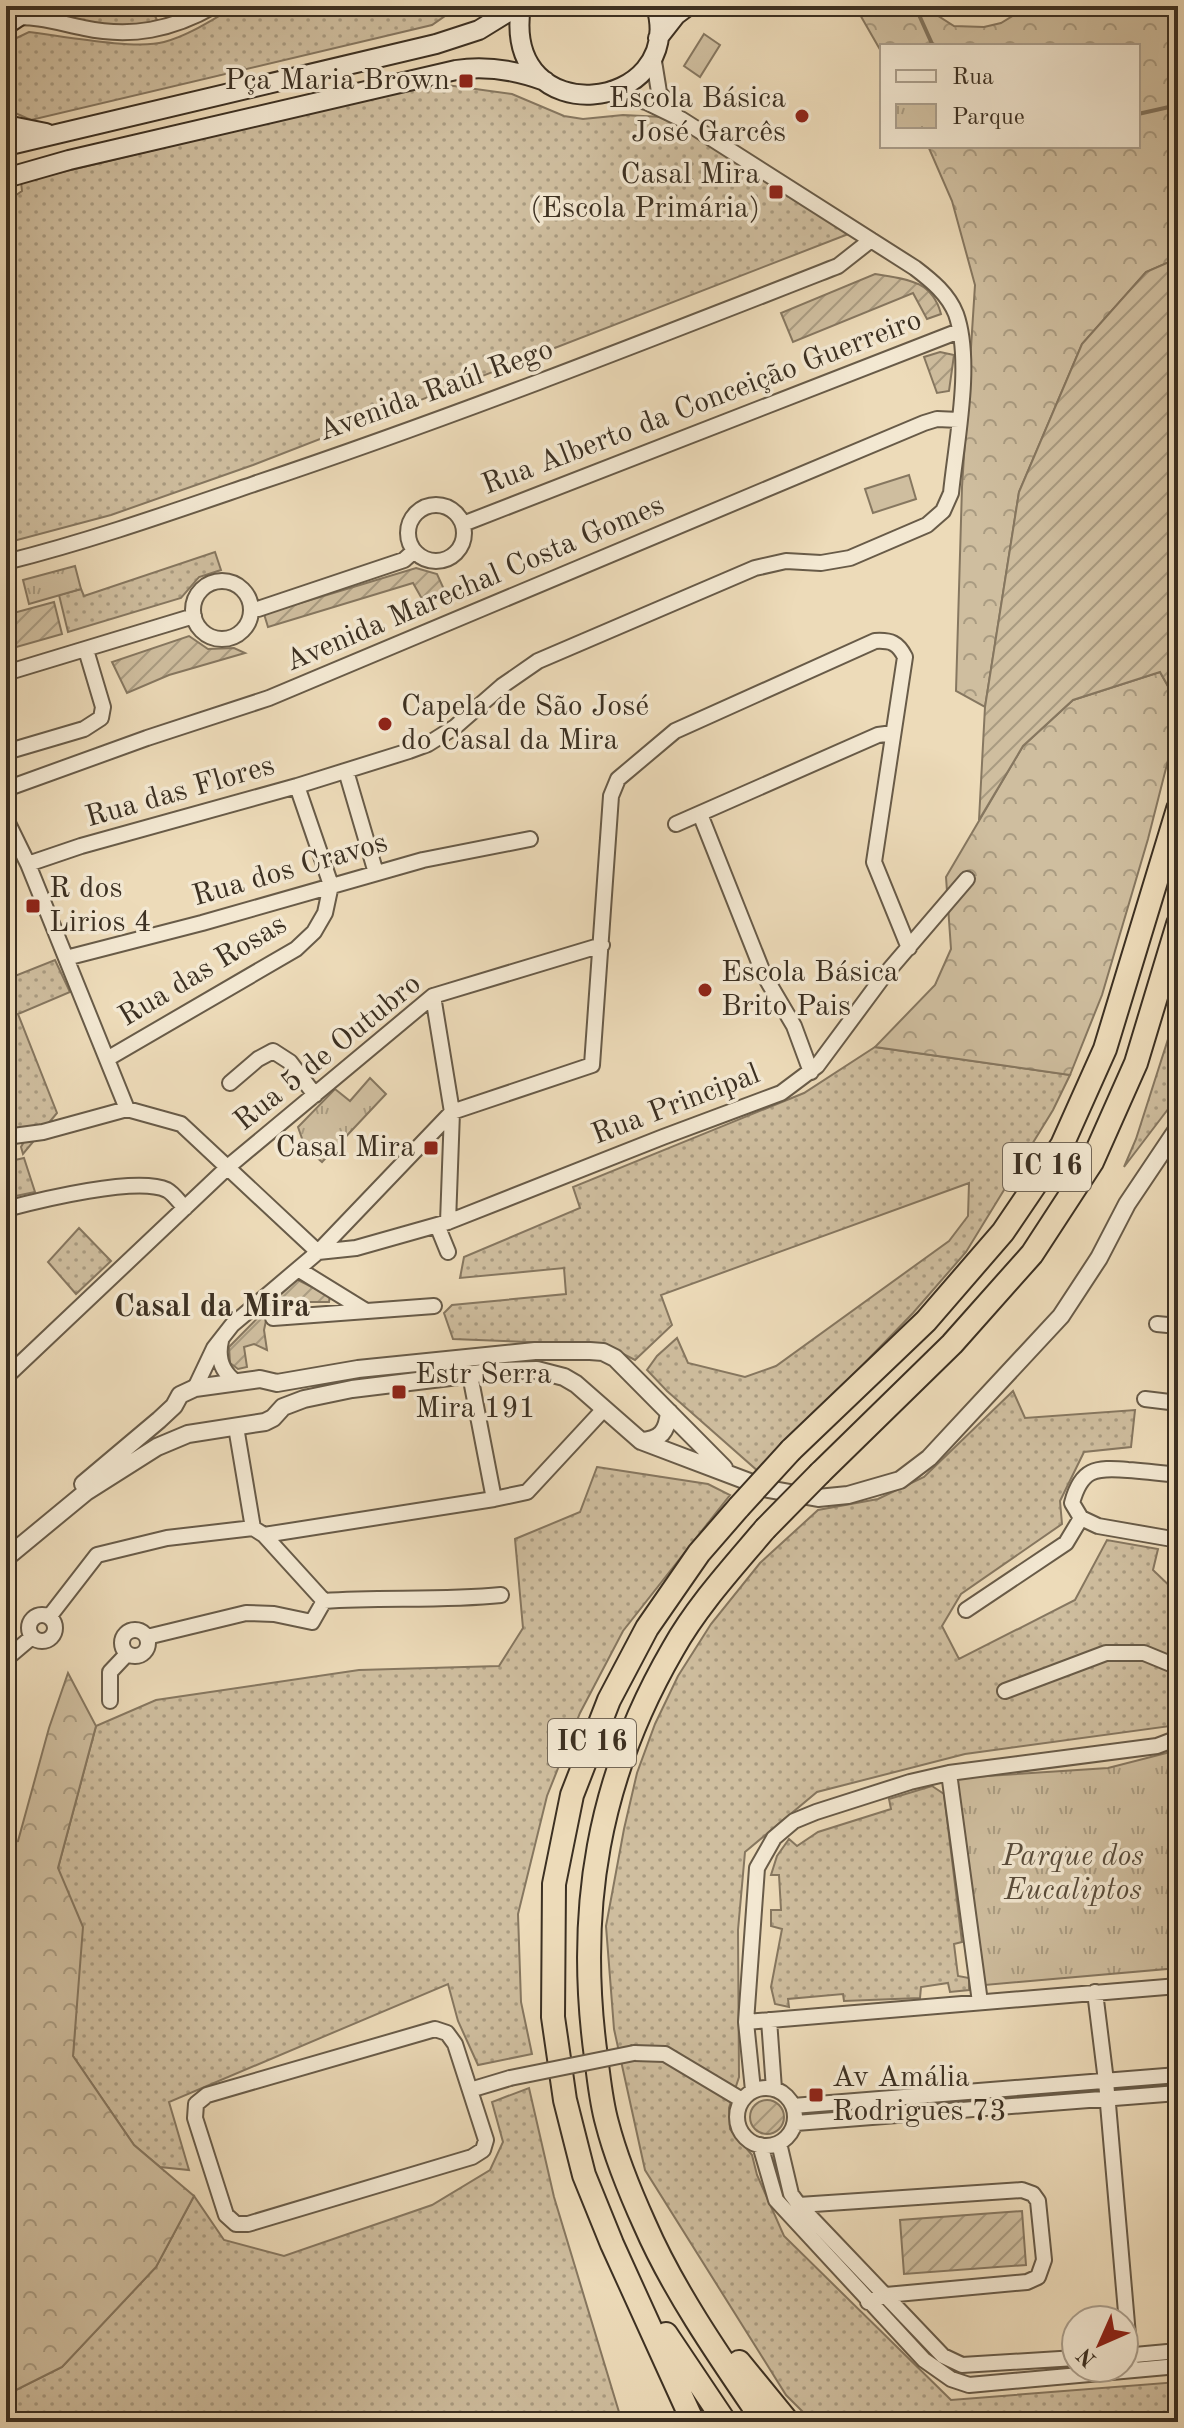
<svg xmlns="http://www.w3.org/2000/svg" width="1184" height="2428" font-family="'Old Standard TT',serif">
<defs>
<pattern id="grass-dots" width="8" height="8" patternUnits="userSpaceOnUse" patternTransform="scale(2)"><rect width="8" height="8" fill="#cfbe9f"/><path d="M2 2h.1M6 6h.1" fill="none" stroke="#a99b81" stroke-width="1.8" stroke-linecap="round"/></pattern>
<pattern id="forest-crowns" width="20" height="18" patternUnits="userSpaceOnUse" patternTransform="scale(2)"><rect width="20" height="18" fill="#cfbe9f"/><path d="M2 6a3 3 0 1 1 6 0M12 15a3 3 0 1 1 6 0" fill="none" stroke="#a99b81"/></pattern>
<pattern id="park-tufts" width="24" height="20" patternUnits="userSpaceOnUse" patternTransform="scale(2)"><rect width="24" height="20" fill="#cfbe9f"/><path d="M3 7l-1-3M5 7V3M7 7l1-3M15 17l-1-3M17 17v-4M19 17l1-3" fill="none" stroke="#a99b81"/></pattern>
<pattern id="garden-furrows" width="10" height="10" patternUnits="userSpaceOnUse" patternTransform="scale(2)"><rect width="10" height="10" fill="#cfbe9f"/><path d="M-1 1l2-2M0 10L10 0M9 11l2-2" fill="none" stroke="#a99b81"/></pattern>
</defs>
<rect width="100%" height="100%" fill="#eddbb9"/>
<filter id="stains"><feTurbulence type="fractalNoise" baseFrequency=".0025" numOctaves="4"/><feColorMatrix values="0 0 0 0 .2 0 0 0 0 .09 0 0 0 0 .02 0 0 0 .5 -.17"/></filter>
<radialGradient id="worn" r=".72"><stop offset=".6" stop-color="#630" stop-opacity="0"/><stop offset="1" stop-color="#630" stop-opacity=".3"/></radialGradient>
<path fill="url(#grass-dots)" stroke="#867760" stroke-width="2" d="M6,6H150L157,20C110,40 55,7 6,10Z
M236,6H469L448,14L432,25L31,120L6,109V43L29,32C62,36 135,50 164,42C190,35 213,19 236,6Z
M432,83L512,94L564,116L583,119L623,115L663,117L851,233L253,465L111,515L6,543V202L22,191L21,182Z
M215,552L221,570L199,577L181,598L68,632L59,595L81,589L84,596Z
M6,955L15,976L55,960L70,992L18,1014L57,1113L23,1154L21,1147L31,1130L6,1132Z
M1178,1008V1096L1124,1167L1136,1139Z
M875,1047L1070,1075L1053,1110L966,1252L913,1313L759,1472L667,1391L647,1370L657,1356L677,1338L688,1363L745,1377L776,1366L949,1241L968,1216L969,1183L661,1295L672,1325L635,1360L606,1345L453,1339L444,1313L452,1305L566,1294L564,1268L460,1278L464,1257L580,1208L573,1187L804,1093Z
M24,1158L35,1192L6,1198V1162Z
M79,1228L111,1261L76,1294L48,1262Z
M1013,1391L1025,1418L1135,1410L1131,1447L1084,1452L1060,1501L1062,1524L961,1594L942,1626L959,1659L1075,1600L1107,1540L1158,1549L1153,1570L1178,1594V1725L965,1754L817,1792L745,1852L738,1930L739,2077L729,2108L730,2129L752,2155L757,2175L784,2236L951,2400L1178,2382V2422H813L786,2395L645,2170L614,2029L606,1926L624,1829L637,1773L655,1724L678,1676L711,1624L760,1563L818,1510L878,1499L924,1477Z
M597,1467L708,1484L730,1495L623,1631L580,1713L547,1796L518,1914L521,2002L532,2054L478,2065L458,2021L448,1984L169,2102L189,2170L160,2167L134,2145L73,2056L77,1994L58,1868L96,1726L156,1700L359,1670L499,1666L523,1628L515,1539L580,1512Z
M932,1786L944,1794L962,1942L954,1944L958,1976L969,1978V1990L950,1992L948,1983L921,1987L920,1998L844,2001L843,1994L788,1999L789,2007L775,2004L771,1987L782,1929L771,1926V1910H781L779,1875H771L777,1856L789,1839L797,1846L818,1832L891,1809L889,1799Z
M529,2088L554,2197L622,2422H6V2395L62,2367L156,2267L194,2196L224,2240L284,2256L432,2205L490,2170L503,2142L492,2102Z"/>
<path fill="url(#forest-crowns)" stroke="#867760" stroke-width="2" d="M855,6H927L929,10L954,26L984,27L1001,23L1029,6H1178V265L1169,262L1146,272L1082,344L1019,492L985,707L956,691L962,487L975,285L952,201L928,146H1138V46H882V53Z
M1160,672L1178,704V721L1148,839L1102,995L1070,1075L875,1047L935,985L951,949L946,877L1023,746L1073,700Z
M68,1673L96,1726L58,1868L83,1927L73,2056L134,2145L194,2196L156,2267L62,2367L6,2395V1843L18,1841L49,1728Z"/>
<path fill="url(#park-tufts)" stroke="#867760" stroke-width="2" d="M75,566L81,589L29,604L23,580Z
M370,1078L386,1094L322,1162L305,1147L298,1127L335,1089L350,1101Z
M1178,1750V1968L985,1985L956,1778L1108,1768Z"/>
<path fill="url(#garden-furrows)" stroke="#867760" stroke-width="2" d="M1169,262L1178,265V704L1160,672L1073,700L1023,746L979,820L985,707L1019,492L1082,344L1146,272Z
M875,274C906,279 932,280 941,314L927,319L913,293L793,342L781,313Z
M940,352L954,355L949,391L937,393L924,357Z
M416,568L437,574L447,596L426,606L413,583L268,627L264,614Z
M54,602L62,634L6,650V615Z
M189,636L208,649L234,648L245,653L169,675L127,693L112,662Z
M296,1279L330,1296L329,1302H295L267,1316L264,1330L267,1350L254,1344L244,1347L247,1367L238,1369L230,1363L229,1347Z
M750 2117a17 17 0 1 1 34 0a17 17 0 1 1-34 0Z
M1022,2211L1026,2265L904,2274L900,2220Z"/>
<path fill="#cfbe9f" stroke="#867760" stroke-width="2" d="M704,34L720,45L700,77L684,66Z
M909,475L916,499L873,513L865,489Z"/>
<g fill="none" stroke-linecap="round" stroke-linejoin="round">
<path stroke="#82745e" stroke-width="4" d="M915,6L933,46
M1138,114L1178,105"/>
<g stroke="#685b48" stroke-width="18">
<path id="minor" d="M10,18C36,15 59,23 84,28C131,38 172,30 214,6
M653,55L659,92L675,113
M408 533a28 28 0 1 1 56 0a28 28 0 1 1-56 0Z
M463,524L959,331
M6,562C90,541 172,512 254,484C451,418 644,342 838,266L871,240
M193 610a29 29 0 1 1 58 0a29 29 0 1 1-58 0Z
M252,609H258L404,560L414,551
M6,673L194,616
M6,752L84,729L101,718L103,707L86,650
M346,771L376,873
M6,789L147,738L269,698L924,423L937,419L959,420
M700,814L764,975L794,1026L811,1072
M6,819L28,864L127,1109
M676,824L878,735L893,733
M28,864L81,846L297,786L409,751L428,744L455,727L502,686L538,661L755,568L786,561L821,563L850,558L927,525L943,511L951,493C956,443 973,362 956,314C948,294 932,281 915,268L681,119L646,102L610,93
M66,958L202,923L423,860L530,839
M433,996L452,1112L448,1222
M107,1059L296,949L314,932L325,913L331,885L297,786
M230,1083L258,1059L273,1051L290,1062L315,1095
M6,1137L43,1132L127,1109L181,1124L318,1252
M6,1209C40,1200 137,1176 167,1190C173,1193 180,1203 185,1208
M437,1225L448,1252
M318,1252L356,1248L448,1222L663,1137L781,1093L817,1066L883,977L967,879
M298,1269L366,1311
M273,1318L434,1306
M1157,1324L1178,1326
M221,1341C217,1358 222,1372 236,1382
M6,1377L229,1166L433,996L602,945
M195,1388L214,1348L232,1325L318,1252L452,1112L592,1065L611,796L618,779L675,731L875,641C891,640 898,643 905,657L874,862L909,948
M1145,1399L1178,1403
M236,1427L253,1528L264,1535L324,1601C383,1597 442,1601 501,1595
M494,1499L527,1492L604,1409
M1081,1518L1072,1503C1081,1469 1095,1467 1128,1470C1144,1471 1161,1473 1178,1475
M1081,1518L1098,1526L1178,1540
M264,1535L494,1499L470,1375
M966,1610L1066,1543L1081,1518
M29 1628a13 13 0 1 1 26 0a13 13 0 1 1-26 0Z
M49,1617L97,1555L167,1538L253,1528
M122 1643a13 13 0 1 1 26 0a13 13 0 1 1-26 0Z
M147,1637L246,1613L274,1614L312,1622L324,1601
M6,1659L32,1637
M1005,1691L1106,1653H1144L1178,1667
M110,1701V1672L127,1654
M949,1773L980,2002
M1095,1992L1106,2081L1131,2370
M769,2020L774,2089
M746,2022L1178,1986
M435,2029L447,2033L455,2044L486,2140L483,2150L472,2157L248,2224H236L226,2215L195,2118L196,2104L207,2095Z
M634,2053L665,2054L742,2100
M737 2117a29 29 0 1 1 58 0a29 29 0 1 1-58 0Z
M470,2090L510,2078
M753,2090L746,2022L757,1868L774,1838L794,1821L816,1812L910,1782L949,1773L1157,1746L1178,1738
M793,2106L1178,2075
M796,2123L1178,2093
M779,2143L791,2194L799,2205L943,2356L962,2365L1076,2358
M760,2145L776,2200L924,2360L951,2379L969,2385L1178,2366
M799,2205L1022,2190L1033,2194L1038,2201L1044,2260L1038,2277L1027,2282L886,2295L868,2302
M1124,2356L1178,2351"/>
</g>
<g stroke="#685b48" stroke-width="20">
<path id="tertiary" d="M641,1441C661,1440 667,1431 669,1412
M83,1484L159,1420L174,1406L180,1395L195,1388L260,1379L277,1383L358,1369L535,1351H590L603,1352L615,1358L724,1468
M6,1558L86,1492L157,1447L188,1434L265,1422L273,1418L283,1407L304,1399L352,1389L499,1371L537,1370L564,1377L576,1384L641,1441L768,1489L818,1498L848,1495L900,1480L929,1458L1061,1316L1099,1258L1127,1204L1178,1128"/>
</g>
<g stroke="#3c3022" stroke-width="22">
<path id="secondary" d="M521,6C501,135 687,113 656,6
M6,25L18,17
M658,38L676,15L688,6
M6,125L46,133
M6,146L436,44L479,30L518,6
M6,178L69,160L456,70C487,65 515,70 545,81"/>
</g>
<g stroke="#3c3022" stroke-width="26">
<path id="trunk" d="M791,1450L926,1321L1003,1232L1062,1145L1105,1049L1178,809
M820,1473L952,1344L1032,1254L1092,1162L1136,1063L1178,924
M666,2334L725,2422
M739,2362L788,2422
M693,2422L612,2244L584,2175L565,2100L553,2017L554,1884L572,1795L609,1700L647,1628L699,1553L739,1507
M764,2422C723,2362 674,2292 645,2225C630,2192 616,2158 607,2123C601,2102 599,2079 596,2057C576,1910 598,1778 673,1649C697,1606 733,1567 765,1529"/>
</g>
<use href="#minor" stroke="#f3e8d2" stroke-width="14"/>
<use href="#tertiary" stroke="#f3e8d2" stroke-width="16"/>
<use href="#secondary" stroke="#f3e8d2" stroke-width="18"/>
<use href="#trunk" stroke="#eddbb9" stroke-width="22"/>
<g stroke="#685b48" stroke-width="18" stroke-linecap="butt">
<path id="minor-bridge" d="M510,2078L634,2053"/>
</g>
<g stroke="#3c3022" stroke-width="26" stroke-linecap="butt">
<path id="trunk-bridge" d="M739,1507L791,1450
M765,1529L820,1473"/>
</g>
<use href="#minor-bridge" stroke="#f3e8d2" stroke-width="14"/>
<use href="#trunk-bridge" stroke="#eddbb9" stroke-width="22"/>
</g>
<g fill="#8f2418" stroke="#f3e8d2" stroke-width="3">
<rect x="458" y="73" width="16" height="16" rx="4"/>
<circle cx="802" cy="116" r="8"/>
<rect x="768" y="184" width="16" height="16" rx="4"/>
<circle cx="385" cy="724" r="8"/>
<rect x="25" y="898" width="16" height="16" rx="4"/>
<circle cx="705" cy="990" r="8"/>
<rect x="423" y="1140" width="16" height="16" rx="4"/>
<rect x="391" y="1384" width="16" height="16" rx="4"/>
<rect x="808" y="2087" width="16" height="16" rx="4"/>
</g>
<g text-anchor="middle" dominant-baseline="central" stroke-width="7" stroke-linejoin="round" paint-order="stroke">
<g fill="#f3e8d2" stroke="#736757" stroke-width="2">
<rect x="1003" y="1143" width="88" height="48" rx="6"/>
<rect x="548" y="1719" width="88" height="48" rx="6"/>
</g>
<g font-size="28" font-weight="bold" fill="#3c3022">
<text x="1047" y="1167">IC 16</text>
<text x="592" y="1743">IC 16</text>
</g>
<g font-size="30" fill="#3c3022" stroke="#f3e8d2" text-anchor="start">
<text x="450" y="81" text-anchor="end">Pça Maria Brown</text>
<text x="786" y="99" text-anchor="end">Escola Básica<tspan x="786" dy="34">José Garcês</tspan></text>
<text x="760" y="175" text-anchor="end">Casal Mira<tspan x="760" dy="34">(Escola Primária)</tspan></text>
<text x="401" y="707">Capela de São José<tspan x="401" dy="34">do Casal da Mira</tspan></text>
<text x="49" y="889">R dos<tspan x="49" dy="34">Lirios 4</tspan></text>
<text x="721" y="973">Escola Básica<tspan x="721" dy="34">Brito Pais</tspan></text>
<text x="415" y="1148" text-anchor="end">Casal Mira</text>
<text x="415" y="1375">Estr Serra<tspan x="415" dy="34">Mira 191</tspan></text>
<text x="832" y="2078">Av Amália<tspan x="832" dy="34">Rodrigues 73</tspan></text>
</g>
<g font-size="30" fill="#3c3022" stroke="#f3e8d2">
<text transform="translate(436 391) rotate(-20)">Avenida Raúl Rego</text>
<text transform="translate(702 403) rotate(-21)">Rua Alberto da Conceição Guerreiro</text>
<text transform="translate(475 584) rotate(-23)">Avenida Marechal Costa Gomes</text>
<text transform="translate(180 792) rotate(-16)">Rua das Flores</text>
<text transform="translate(290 870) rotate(-16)">Rua dos Cravos</text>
<text transform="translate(203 971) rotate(-31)">Rua das Rosas</text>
<text transform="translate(328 1053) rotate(-39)">Rua 5 de Outubro</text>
<text transform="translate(676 1105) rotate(-21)">Rua Principal</text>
</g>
<g font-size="30" font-style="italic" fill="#594c3b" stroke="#f3e8d2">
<text x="1073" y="1857">Parque dos<tspan x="1073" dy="34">Eucaliptos</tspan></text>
</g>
<g font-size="32" font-weight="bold" fill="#3c3022" stroke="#f3e8d2">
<text x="212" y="1308">Casal da Mira</text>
</g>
</g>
<rect width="1184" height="2428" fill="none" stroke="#eddbb9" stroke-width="32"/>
<rect x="8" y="8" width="1168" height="2412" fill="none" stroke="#3c3022" stroke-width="4"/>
<rect x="16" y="16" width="1152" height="2396" fill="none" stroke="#3c3022" stroke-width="2"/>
<rect x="880" y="44" width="260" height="104" fill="#f3e8d2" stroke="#aa9e8c" stroke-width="2"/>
<rect x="896" y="70" width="40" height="12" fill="#f3e8d2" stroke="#aa9e8c" stroke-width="2"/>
<text x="952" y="84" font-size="24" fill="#3c3022">Rua</text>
<rect x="896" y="104" width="40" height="24" fill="url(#park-tufts)" stroke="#aa9e8c" stroke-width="2"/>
<text x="952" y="124" font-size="24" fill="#3c3022">Parque</text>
<g transform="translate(1100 2344) rotate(225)"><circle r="38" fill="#f3e8d2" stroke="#aa9e8c" stroke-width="2"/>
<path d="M0-6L14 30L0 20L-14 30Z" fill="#8f2418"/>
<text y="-12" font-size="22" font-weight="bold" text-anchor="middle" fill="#3c3022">N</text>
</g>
<rect width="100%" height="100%" filter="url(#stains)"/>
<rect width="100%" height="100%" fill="url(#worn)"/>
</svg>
